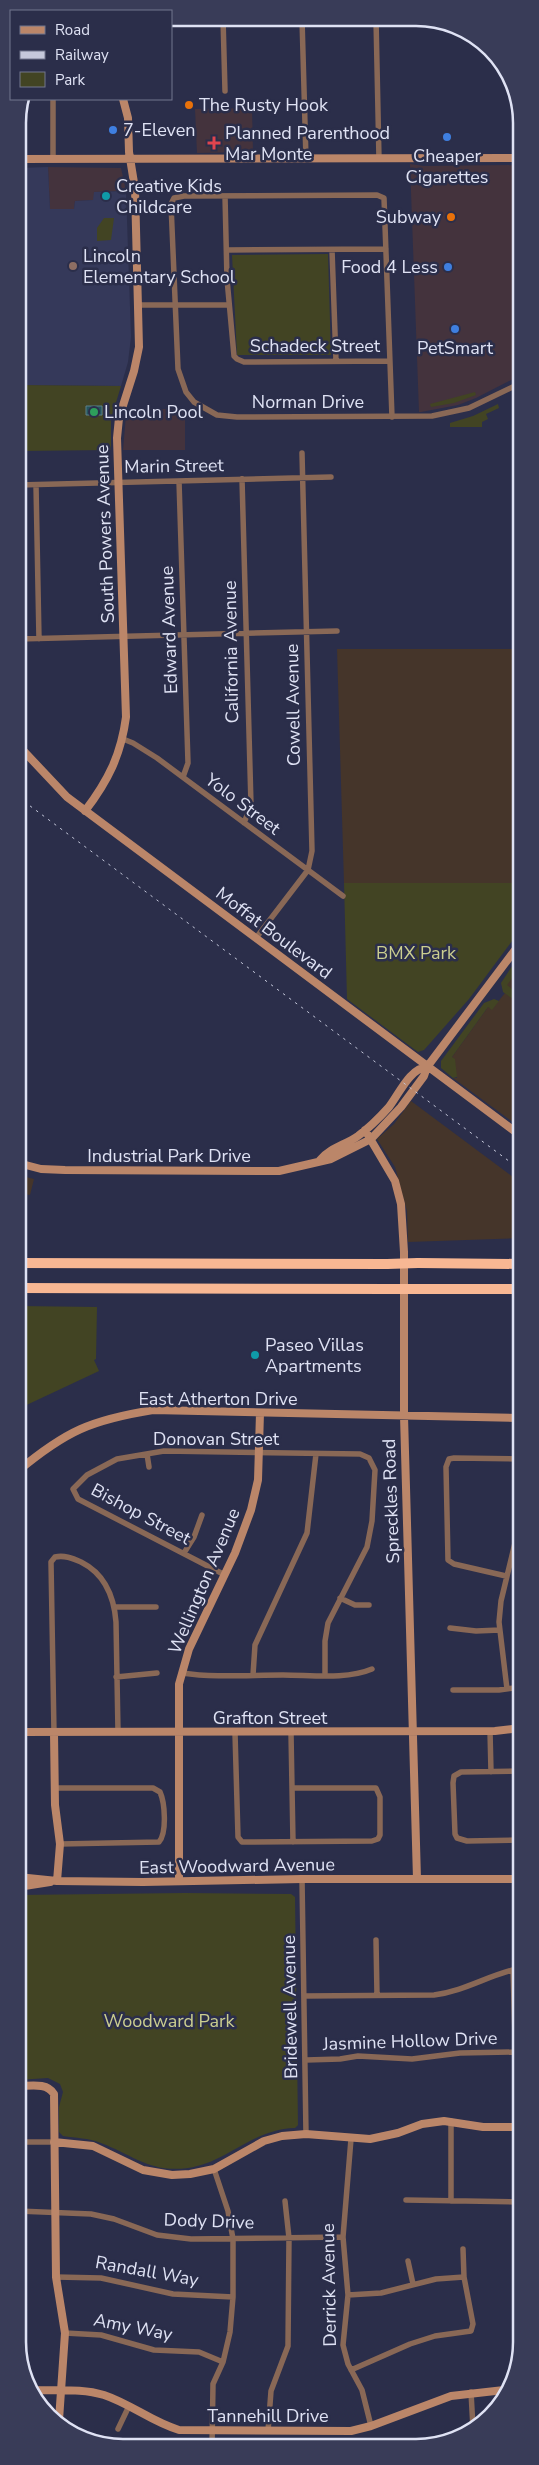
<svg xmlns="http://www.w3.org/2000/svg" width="539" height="2465" font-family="'Nunito Sans',sans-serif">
<rect width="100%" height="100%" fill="#2b2e4a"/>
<path fill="#44333d" d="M252,108L253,152L197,153L195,109Z
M410,164L424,166L521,165V375L476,398L458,405L421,412H419Z
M48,167L121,168L126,191L94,192V200L75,201L74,209H50Z
M150,409H185V450H123L126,415H146Z"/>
<path fill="#45352a" d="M337,649H521V883H344Z
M521,966V1128L453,1078H457L452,1057L488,1007L492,1009L505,993L513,999L506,985Z
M411,1101L521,1183V1238L408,1242L407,1211L395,1167L377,1139L394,1124Z
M18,1175L34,1179L30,1195L18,1193Z"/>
<path fill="#35395a" d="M48,167L50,209H74L75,201L93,200L94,192L126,191L131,337L128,362L121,386L18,385V168Z
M18,2243L27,2245L28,2376L18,2355Z"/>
<path fill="#424423" d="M104,218H114L111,240L97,241V228Z
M328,254L331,355H237L232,255Z
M18,385L121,386L111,419V450L18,451Z
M475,392L476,395L454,403L431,407L430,404Z
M498,404L499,408L486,414L488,419L482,422V427H450V423L473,416Z
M344,883H521V929L469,999L424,1050L418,1052L347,999Z
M516,960L521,963V966L507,985L518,994L514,1000L503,992L501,983Z
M494,999L499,1001L492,1010L488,1007L452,1057L455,1059L457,1077L453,1078L441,1068V1061L484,1003Z
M18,1306L97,1307L96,1359L94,1360L99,1371L18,1409Z
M185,1893L291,1894L295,1897L298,2125L295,2128C252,2129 227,2163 188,2168C150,2173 133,2155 101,2143C88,2138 76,2138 63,2136L59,2132V2107L63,2092L60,2084L48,2078L18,2080V1895Z"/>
<path fill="#25555d" stroke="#5d7f8a" d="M86,406H102V415H86Z"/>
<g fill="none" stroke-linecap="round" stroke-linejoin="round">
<path stroke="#896856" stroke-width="5.5" d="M223,18L225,91
M302,19L306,159
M376,19L379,159
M488,51L489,50
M53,159V99
M225,196L227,279L234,356L237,359L244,362L390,361
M227,250L386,249
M332,250L336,361
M138,305H229
M392,417L384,198L377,195L184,196L174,198L171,204L178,369L186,392L194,402L217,415L237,417L432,416L469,408L521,383
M242,479L251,805L244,823
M179,481L188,763L183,777
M18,485L331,477
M36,485L39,639
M18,639L337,631
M123,739L133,743L157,758L343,896
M256,938L308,870L312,851L302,453
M147,1454L149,1467
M184,1553L194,1537L202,1515
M225,1575L78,1499L73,1489L87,1475L117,1459L164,1451L360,1454L369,1458L375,1470L372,1521L367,1547L328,1623L325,1641V1675
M506,1576L454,1564L448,1560L446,1467L449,1459L454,1458L521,1459
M340,1598L355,1605H369
M115,1607H156
M450,1628L476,1631L500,1630
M182,1673C215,1678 249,1675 283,1675C311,1675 346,1680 372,1669
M253,1675L255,1645L307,1533L316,1454
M116,1677L157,1673
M507,1689L499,1622L501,1601L521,1518
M453,1690H499L521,1687
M490,1731L491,1772
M54,1733L51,1562L55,1557C64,1555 72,1558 81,1562C105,1574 114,1596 116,1622L118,1732
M235,1733L238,1837L242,1842L372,1841L378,1839L380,1835V1797L376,1788H292
M291,1733L293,1842
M521,1771L461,1772L454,1776L453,1783L455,1834L457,1838L467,1841L521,1840
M56,1788H153L160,1792C165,1803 167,1833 159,1842L60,1844
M302,1879L306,2134
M376,1940L377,1995
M513,1970L516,2069L521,2083
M304,1996L434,1995C466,1991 490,1974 521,1968
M306,2060L340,2059L358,2056L412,2059L460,2053L516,2052
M451,2121V2201
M351,2139L343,2237L348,2295L343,2345L348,2364L362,2390L371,2426
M18,2142H54
M406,2200L521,2202
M18,2211L91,2214L114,2219L157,2235L191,2239L343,2237
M408,2261L413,2284
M56,2277L101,2278L173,2294L233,2297
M348,2295L381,2293L436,2279L464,2277
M65,2333L101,2335L154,2350L199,2352L223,2362
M351,2370L410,2344L435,2336L471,2331L473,2324L464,2277L463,2249
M471,2392L473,2428
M118,2429L129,2406
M268,2431L271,2391L288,2346L289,2238L285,2201
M212,2446L213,2384L223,2362L230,2332L233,2297V2239L228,2211L214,2169"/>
<path stroke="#bb8669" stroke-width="8" d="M18,159L521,158
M18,745L67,797L521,1136
M85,811C108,781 121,755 126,717L117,438L119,418L134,371L139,347L135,189L129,152L128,118L123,99
M365,1130L395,1181L401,1204L404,1252V1416L417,1879
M320,1160C330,1148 345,1145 358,1136C369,1128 380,1117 389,1107C399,1094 410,1068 427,1067
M18,1163L41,1169L65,1170L279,1171L331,1159L371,1139L401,1107L424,1076L427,1067L521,942
M18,1471C66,1431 91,1420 153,1410L521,1418
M18,1732L495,1731L521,1728
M54,1733L55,1805L60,1844L57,1881
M18,1877L57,1881L143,1882L302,1879H521
M179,1881V1684L189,1649L235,1553L251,1510L258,1480L260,1413
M18,1887L50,1882
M18,2086C30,2086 47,2082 54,2094L56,2277L65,2333L59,2420
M54,2142L93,2146L143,2170L172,2175L190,2174L214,2169L264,2141L282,2136L306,2134L370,2139L398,2133L422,2124L444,2121L483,2127H521
M34,2390C58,2391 81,2388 104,2395C131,2404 152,2422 179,2430L351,2431L371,2426L451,2396L504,2390"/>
<path stroke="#f8b793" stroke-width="10" d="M18,1263L387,1264
M418,1263L521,1264
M18,1288L391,1289
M415,1289H521"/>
<path stroke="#c5c8db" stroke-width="1" stroke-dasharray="2.5 5" stroke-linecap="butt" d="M18,797L521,1170"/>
<path stroke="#f8b793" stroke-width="10" d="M387,1264L418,1263
M391,1289H415"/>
</g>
<g fill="#e8710a" stroke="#2b2e4a" stroke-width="2">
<circle cx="189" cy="105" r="5"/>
<circle cx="451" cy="217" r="5"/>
</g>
<g fill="#3f7fe0" stroke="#2b2e4a" stroke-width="2">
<circle cx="113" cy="130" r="5"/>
<circle cx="447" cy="137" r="5"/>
<circle cx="448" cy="267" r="5"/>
<circle cx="455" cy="329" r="5"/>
</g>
<path fill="#e0444e" stroke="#2b2e4a" stroke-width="2" d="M211.5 135.5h5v5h5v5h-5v5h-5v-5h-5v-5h5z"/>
<g fill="#0f9aa8" stroke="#2b2e4a" stroke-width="2">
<circle cx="106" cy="196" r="5"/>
<circle cx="255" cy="1355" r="5"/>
</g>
<circle fill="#8d6e63" stroke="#2b2e4a" stroke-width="2" cx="73" cy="266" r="5"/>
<circle fill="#2e9e5b" stroke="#2b2e4a" stroke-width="2" cx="94" cy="412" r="5"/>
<g text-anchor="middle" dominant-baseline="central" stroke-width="5" stroke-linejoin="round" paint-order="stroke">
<g font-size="18" fill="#dfe2f4" stroke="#2b2e4a" text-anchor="start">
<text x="199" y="105">The Rusty Hook</text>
<text x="123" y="130">7-Eleven</text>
<text x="225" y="133">Planned Parenthood<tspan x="225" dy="21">Mar Monte</tspan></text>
<text x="447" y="156" text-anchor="middle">Cheaper<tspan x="447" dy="21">Cigarettes</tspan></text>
<text x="116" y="186">Creative Kids<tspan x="116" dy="21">Childcare</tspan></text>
<text x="441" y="217" text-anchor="end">Subway</text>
<text x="83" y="256">Lincoln<tspan x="83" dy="21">Elementary School</tspan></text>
<text x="438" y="267" text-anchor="end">Food 4 Less</text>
<text x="455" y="348" text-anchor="middle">PetSmart</text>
<text x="104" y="412">Lincoln Pool</text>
<text x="265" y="1345">Paseo Villas<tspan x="265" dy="21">Apartments</tspan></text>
</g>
<g font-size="18" fill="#dfe2f4" stroke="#2b2e4a">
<text x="315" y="346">Schadeck Street</text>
<text x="308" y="402">Norman Drive</text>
<text transform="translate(174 466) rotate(-1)">Marin Street</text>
<text transform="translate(105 534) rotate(-92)">South Powers Avenue</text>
<text transform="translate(169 630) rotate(-92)">Edward Avenue</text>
<text transform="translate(231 652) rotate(-91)">California Avenue</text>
<text transform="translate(293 705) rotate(-91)">Cowell Avenue</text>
<text transform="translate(243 804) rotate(37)">Yolo Street</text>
<text transform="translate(274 933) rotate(37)">Moffat Boulevard</text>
<text x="169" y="1156">Industrial Park Drive</text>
<text x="218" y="1399">East Atherton Drive</text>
<text x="216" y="1439">Donovan Street</text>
<text transform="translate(391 1501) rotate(-92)">Spreckles Road</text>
<text transform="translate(141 1514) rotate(28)">Bishop Street</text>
<text transform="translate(204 1581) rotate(-67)">Wellington Avenue</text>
<text x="270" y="1718">Grafton Street</text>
<text transform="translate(237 1866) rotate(-1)">East Woodward Avenue</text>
<text transform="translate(290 2007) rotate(-91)">Bridewell Avenue</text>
<text transform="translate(410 2041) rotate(-2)">Jasmine Hollow Drive</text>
<text transform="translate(209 2221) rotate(2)">Dody Drive</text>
<text transform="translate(147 2271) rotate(10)">Randall Way</text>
<text transform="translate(329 2285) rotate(-91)">Derrick Avenue</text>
<text transform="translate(133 2327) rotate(11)">Amy Way</text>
<text x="268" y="2416">Tannehill Drive</text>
</g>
<g font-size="18" fill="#cbce8f" stroke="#2b2e4a">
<text x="416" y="953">BMX Park</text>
<text x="169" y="2021">Woodward Park</text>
</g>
</g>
<path d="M0 0H539V2465H0ZM123 26H416A97 97 0 0 1 513 123V2342A97 97 0 0 1 416 2439H123A97 97 0 0 1 26 2342V123A97 97 0 0 1 123 26Z" fill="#393c58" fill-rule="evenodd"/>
<path fill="none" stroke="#dfe2f4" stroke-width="2.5" d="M123 26H416A97 97 0 0 1 513 123V2342A97 97 0 0 1 416 2439H123A97 97 0 0 1 26 2342V123A97 97 0 0 1 123 26Z"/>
<rect x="10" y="10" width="162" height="90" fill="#2b2e4a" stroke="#73768e"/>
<rect x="20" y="26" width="25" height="8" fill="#bb8669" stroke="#73768e"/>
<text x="55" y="35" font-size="15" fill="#dfe2f4">Road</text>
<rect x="20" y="51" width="25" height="8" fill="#c5c8db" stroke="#73768e"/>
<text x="55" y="60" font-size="15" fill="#dfe2f4">Railway</text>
<rect x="20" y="72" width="25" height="15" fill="#424423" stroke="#73768e"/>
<text x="55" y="85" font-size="15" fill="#dfe2f4">Park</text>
</svg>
